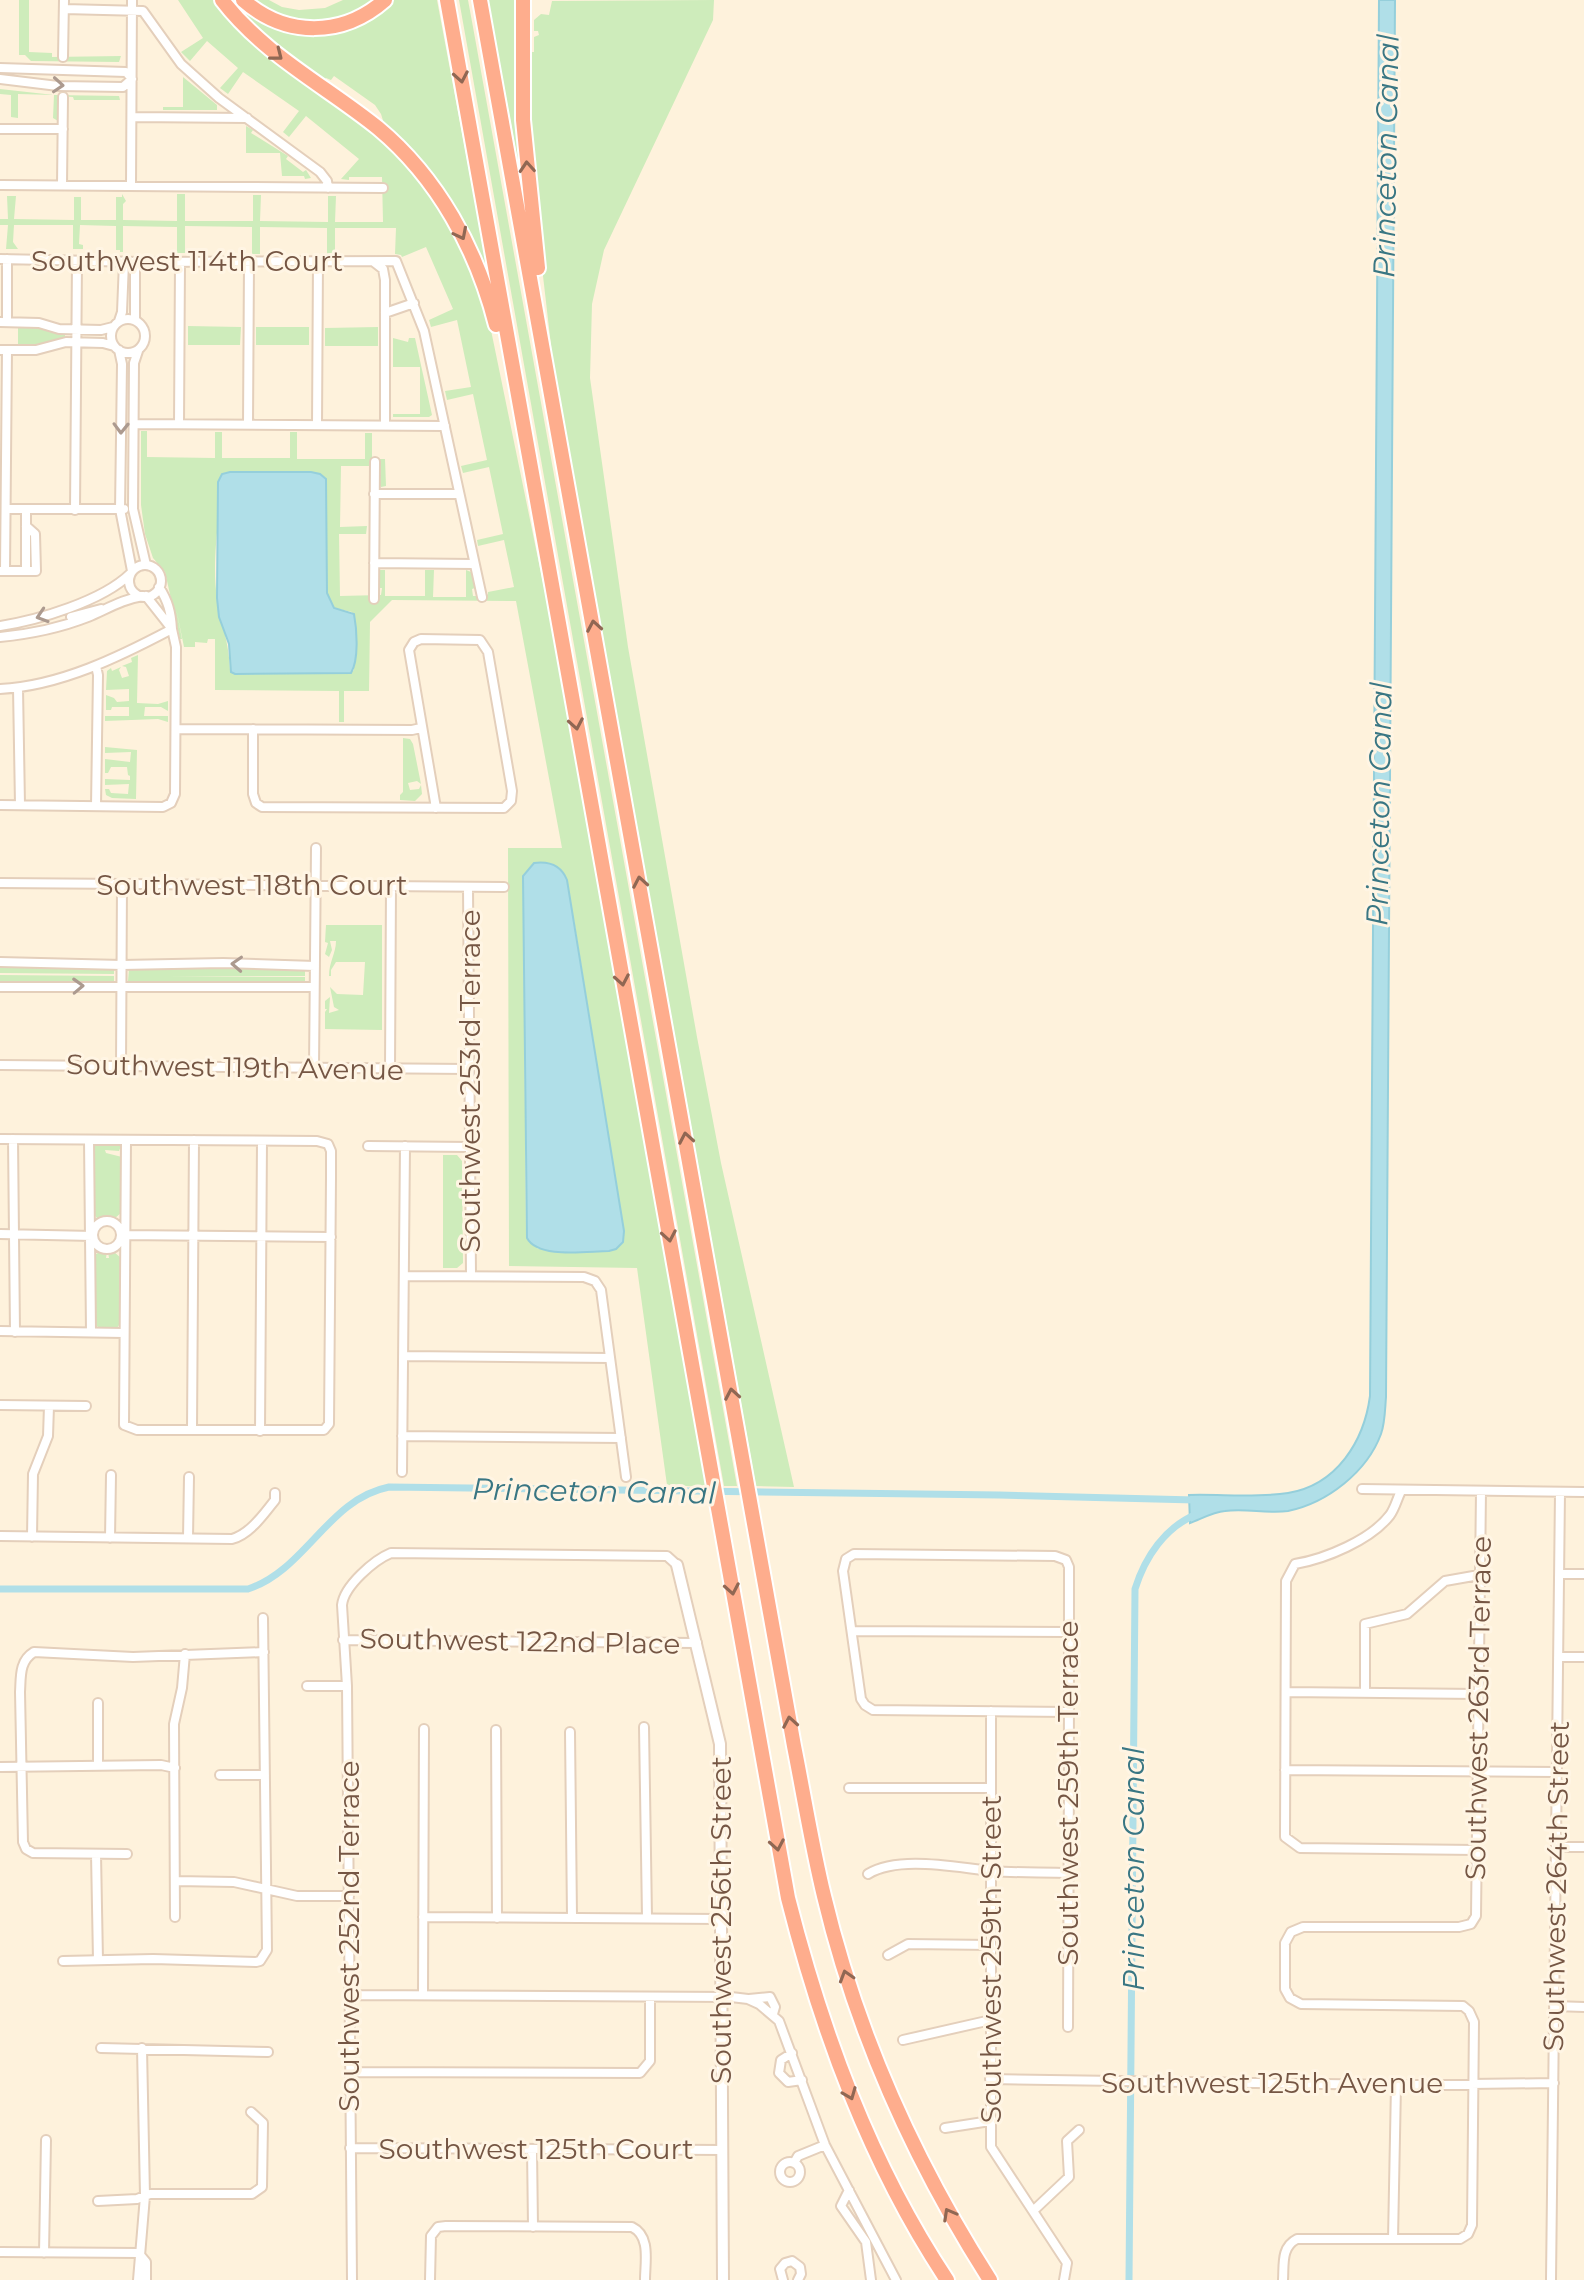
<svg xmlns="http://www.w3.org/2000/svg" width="1584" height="2280" font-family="Montserrat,sans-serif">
<rect width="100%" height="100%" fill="#fef2dc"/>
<path fill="#ceecbb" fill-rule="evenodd" d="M19,0H29V52L52,53V57L121,56L119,62L31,61L25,55H19Z
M178,0H218L323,95L378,135L410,165L452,224L485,301L549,612L706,1487L667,1485L637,1268L509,1266L508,848H562L516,601L392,600L370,622L369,691H344V722H339V691L215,690V639H208L207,643L195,642V647H184L176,608L182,639H180L165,572L153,558L145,534L141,505V431H147V457L215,458V432H222V458H290V432H297V459H365V433H372V459H385L386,486L381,487L379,484L371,462V466H341L340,527L367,526L366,534H339L340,596L381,595L382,588H378L380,570H385V596H425V570H434L433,597H466V570L471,572L475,588L472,589L473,596H477L478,599L484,597L486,593L488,595V592L514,587L504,540L478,546L477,540L503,534L489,467L463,473L461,466L487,460L473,394L447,400L445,391L471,387L457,320L431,327L429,320L453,309L426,247L402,257L401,255L395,254L396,228H335V254H327V228L260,227V254H252V227L185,226V253H177V227L123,226V252H120V250H116V226L80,225L79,244L83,245V249H73V225H14L13,242L18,249H6L8,225H0V219H8L7,196H16L14,219L74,220V197H81V220H116V197H122V194L126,201L123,204V220L177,221V194H185V221H253V195H261L260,221L328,222V196H336L335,222H383L382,177H349V180L341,179L359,159L306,116L289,137L283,132L299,111L243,72L228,94L220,88L238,68L207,41L190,61L181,52L203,38ZM245,472H311L326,479L327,596L334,608L352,612L355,619L354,670L348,674H235L230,670C229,642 221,623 217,597C211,563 220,508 224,473ZM539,862L554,865L574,920L624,1231L623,1242L609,1251L538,1249L526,1232L523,876Z
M226,0H238L309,33L391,0H437L491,288L480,261L385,127L381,114L375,105L334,76L331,80L326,78L324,80L266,37Z
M250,0H269L282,7L299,10L325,8L343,0H377L336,22H293Z
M459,0H468L473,27L737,1486H724Z
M488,0H519L525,199Z
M714,0L713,20L604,250L592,304L590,378L628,647L697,1037L721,1163L794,1487L756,1486L552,354L530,163L529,52H534V37L539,35L538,31H534V20L541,14L549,15L552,1Z
M183,77L217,105V110H163V107H183Z
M0,89L54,95L119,96L120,100H74L73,97L59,96L58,121L53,118L54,95L18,94V118L11,117V95L0,94Z
M246,126L253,130L251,133L288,156L286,159L303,172L306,170L311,178L305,179L304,176H282L280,153H246Z
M18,324L38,325L65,332V340L37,347H18Z
M188,326L241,327L240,345H188Z
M256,327H309V345H256Z
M378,327V346H325V328Z
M393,338L408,342L409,338H415L432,415L429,417H393V414H420V367H393Z
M138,655L137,703L158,704L168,701V711L161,707H145L144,716H168V722L158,719L105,721V716H129V707H112L111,710H106V695L114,698L117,702L129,701V689L106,690L107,671L111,668L112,671L121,667L119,670L122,678L129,676L126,667L122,666L132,662L131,658Z
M403,738L410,739L413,744L421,784L417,781L408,783L410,790L419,789L421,785L422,794L415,801L400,800V795L403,792Z
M105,747L137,750L136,799L112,798L106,795L105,789H109L111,793L128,794L129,784L105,785V779L130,780V776L128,775L127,767H111L108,773H105V759L130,762L131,752L105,753Z
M326,925H382V1030L325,1029V1012L327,1009H325V1001L330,997L329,1013L339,1010L334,1007L330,987L337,994L363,995L365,962H336L331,970V976H329C329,962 336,953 336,941H330L332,950L329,957L325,954L328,943L325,942Z
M0,965L114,969V974L0,973Z
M190,966C229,967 264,968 301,969L305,970V976H167L305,977V983L128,981L129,969H167Z
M0,975L114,976V982L0,984Z
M97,1143H115L121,1146L119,1151L105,1150L106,1153L122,1157V1212L114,1219L97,1218L93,1213L92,1193L95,1190H92V1149Z
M443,1155H457L462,1161L463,1263L457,1268H443Z
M101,1251L107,1252L106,1258H109L108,1252H114L121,1258L120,1324L116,1329H100L94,1323L93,1256Z"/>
<path fill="#b0dfe8" stroke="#95cfdb" stroke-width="2" d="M1379,0H1395L1386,1397C1385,1409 1385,1423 1381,1434C1367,1472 1327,1503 1288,1511C1267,1514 1246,1508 1225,1511C1213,1512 1201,1519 1190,1523L1189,1495C1221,1494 1256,1498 1288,1493C1337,1485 1364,1441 1370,1396Z
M230,472H311L320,474L326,479L327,593L334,608L354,614C357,630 359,660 351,673L235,674L231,672L229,644L219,617L217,598L218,482L222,474Z
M534,863C549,861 561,865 567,880L624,1231L623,1242L616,1249L609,1251C587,1251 538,1259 527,1238L523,876Z"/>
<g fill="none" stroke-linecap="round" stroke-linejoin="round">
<path stroke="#b0dfe8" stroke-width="7" d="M0,1589H248C306,1570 328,1499 389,1487L999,1495L1195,1500
M1129,2280L1135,1589C1145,1557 1165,1527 1197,1514"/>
<g stroke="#e4cfbb" stroke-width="12">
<path id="minor" d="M64,9L143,11L181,64L219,98L320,172L327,181L328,188
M63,57L64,0
M0,68L126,72L132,79L123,87L58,86L0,79
M132,117L247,118
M0,129H63
M0,185L383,188
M62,185L63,97
M131,186L132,0
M0,259L140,262L396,261L424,331L482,597
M135,262V320
M374,262L383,269L385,280V425
M385,313L414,303
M111 336a17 17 0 1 1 34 0a17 17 0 1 1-34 0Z
M119,321L122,312L124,262
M0,322L39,323L59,329L101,330L113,327
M7,322V259
M0,350H36L66,342L103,343L114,346
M119,350L122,364L120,509L132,571
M138,351L134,363L133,509L146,565
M134,424L445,426
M179,424L180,262
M248,424L249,262
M317,425L318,261
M374,494H459
M6,509H124
M75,510L77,261
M374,563L474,564
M129 581a16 16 0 1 1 32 0a16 16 0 1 1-32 0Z
M1,571H36L35,534L26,526
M5,571L7,350
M26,571V509
M146,596L172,629C171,612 168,601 159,587
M374,599L375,462
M71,617L101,609
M0,626C39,620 102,601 130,574
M0,637C31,634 60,628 88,617C107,609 123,599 143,596
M18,688L20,805
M0,689C60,686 119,657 172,629L176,647L175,794L171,803L163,807L0,805
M176,729L412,730L421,728
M253,729V794L256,803L262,807L504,808L511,801L512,791L488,652L480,640L421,639L414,642L409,650L436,808
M96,806L98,675L96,666
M0,883L504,887
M468,887L471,1276
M0,962L122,965L223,963L315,966
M0,987H314
M0,1065L469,1069
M121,1066L122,884
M314,1068L316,848
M390,1069L391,886
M0,1139L317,1141L328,1144L331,1151V1177L329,1424L324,1430H137L124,1425L126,1140
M13,1139L15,1332
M89,1140L91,1332
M368,1146L470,1147
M93 1235a14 14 0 1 1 28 0a14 14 0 1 1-28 0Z
M0,1234L93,1236
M121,1235L331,1237
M404,1276L584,1277L595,1281L601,1290L626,1477
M0,1331L124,1333
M403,1356L610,1358
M0,1405L86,1406
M192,1430L194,1140
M260,1431L262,1141
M402,1436L621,1438
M402,1472L405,1146
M1362,1489L1584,1492
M1401,1491C1397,1499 1395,1508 1390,1515C1371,1540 1325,1559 1295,1564L1286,1581L1285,1837L1300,1848L1476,1850
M0,1536L232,1539C250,1534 264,1514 275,1500V1493
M32,1537L33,1474L48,1436L49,1406
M110,1538L111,1475
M188,1538L189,1477
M1559,1574H1584
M852,1631L1069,1632
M343,1640L697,1643
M1558,1657H1584
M307,1686H347
M1286,1692L1478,1694
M1365,1693V1624L1407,1614L1445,1581L1479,1575
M98,1703V1766
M991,1711V2147L1067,2263L1064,2280
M644,1727L647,1917
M496,1730L497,1918
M570,1732L572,1917
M0,1767L161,1765L175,1768
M1285,1770L1557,1772
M220,1775H265
M849,1788H991
M1556,1847H1584
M96,1854L98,1960
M127,1854L33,1853L26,1849L23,1842L20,1692C21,1677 19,1661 34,1652L133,1657L264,1652
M868,1874C900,1855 957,1868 993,1871C1018,1873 1043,1872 1069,1873
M176,1881L234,1882L297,1896H349
M175,1917L174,1724L182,1688L185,1654
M423,1917L721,1919
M888,1955L908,1944L991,1945
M63,1961L153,1959L256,1962L260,1961L267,1950L263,1618
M350,1995L731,1997L748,1999L759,2004L779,2021L825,2145L896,2280
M423,1995L424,1729
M749,1999L770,1997L775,2007L773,2014
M1554,2006L1584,2007
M1068,2027C1069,1874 1069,1720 1069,1567L1066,1560L1055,1556L854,1554L846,1559L843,1571L861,1699L865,1705L873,1710L1069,1712
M903,2040L991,2020
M101,2048L268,2052
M792,2053L781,2060L779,2073L788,2082L802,2080
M350,2072L640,2073L650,2061V1997
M990,2079L1396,2085L1554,2083
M945,2128L990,2121
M350,2148L723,2150
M532,2149L533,2227
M780 2172a10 10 0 1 1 20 0a10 10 0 1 1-20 0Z
M794,2163L798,2156L825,2145
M849,2190L841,2206L866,2242L871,2280
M98,2201L137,2199L150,2194H252L262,2187L263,2123L251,2112
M1033,2211L1069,2177L1067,2141L1079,2130
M1393,2239L1396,2085
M0,2252L140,2253
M44,2253L46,2140
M141,2256L146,2262V2280
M138,2280L145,2196L142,2048
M352,2280L347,1686L342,1605C344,1586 374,1560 391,1553L667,1556L677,1565
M430,2280L431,2236L438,2227L446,2226L632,2227C651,2236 645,2262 645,2280
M783,2280L780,2269L785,2263L792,2261L800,2267L801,2274L798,2280
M1283,2280C1284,2264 1281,2247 1297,2239H1460L1468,2234L1472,2225L1474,2022L1469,2011L1463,2006L1301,2004L1290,1998L1285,1989V1943L1291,1932L1303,1927H1459L1471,1924L1476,1916L1481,1491
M1551,2280L1560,1492"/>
</g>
<g stroke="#e4cfbb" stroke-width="14">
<path id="tertiary" d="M677,1565L720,1744L723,2280"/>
</g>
<g stroke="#fff" stroke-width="18">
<path id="motorway" d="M222,0C264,55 326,86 378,128C438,178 477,250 496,325
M243,0C286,38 343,37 385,0
M447,0L788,1898C822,2032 870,2164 947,2280
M480,0L794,1746C804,1796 812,1847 824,1896C857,2034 914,2161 990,2280
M523,0V120L538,268"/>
</g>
<use href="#minor" stroke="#fff" stroke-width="8"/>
<use href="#tertiary" stroke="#fff" stroke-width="10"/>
<use href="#motorway" stroke="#fead8d" stroke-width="14"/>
</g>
<defs><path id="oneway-chevron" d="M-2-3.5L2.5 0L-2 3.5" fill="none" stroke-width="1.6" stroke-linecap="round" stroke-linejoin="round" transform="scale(2)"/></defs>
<g stroke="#906753">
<use href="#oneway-chevron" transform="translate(277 55) rotate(38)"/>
<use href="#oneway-chevron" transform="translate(461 77) rotate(80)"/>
<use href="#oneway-chevron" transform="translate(527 167) rotate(-94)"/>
<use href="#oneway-chevron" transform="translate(461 234) rotate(63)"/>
<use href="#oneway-chevron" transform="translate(594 626) rotate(-100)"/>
<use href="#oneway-chevron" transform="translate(576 724) rotate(80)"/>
<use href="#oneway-chevron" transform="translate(640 882) rotate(-100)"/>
<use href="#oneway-chevron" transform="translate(622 980) rotate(80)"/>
<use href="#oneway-chevron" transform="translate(686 1138) rotate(-100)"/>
<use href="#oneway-chevron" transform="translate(669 1236) rotate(80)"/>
<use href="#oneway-chevron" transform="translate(732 1394) rotate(-100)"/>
<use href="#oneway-chevron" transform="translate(732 1589) rotate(80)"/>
<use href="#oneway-chevron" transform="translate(790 1722) rotate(-100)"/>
<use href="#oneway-chevron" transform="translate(777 1845) rotate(80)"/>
<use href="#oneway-chevron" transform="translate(846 1976) rotate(-107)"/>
<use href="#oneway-chevron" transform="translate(850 2094) rotate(68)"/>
<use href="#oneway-chevron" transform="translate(949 2214) rotate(-119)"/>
</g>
<g stroke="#ac9a8f">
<use href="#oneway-chevron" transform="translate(58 85) rotate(4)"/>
<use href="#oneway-chevron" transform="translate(121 428) rotate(91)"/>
<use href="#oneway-chevron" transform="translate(42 616) rotate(162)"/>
<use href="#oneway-chevron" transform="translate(237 964) rotate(-177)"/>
<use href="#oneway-chevron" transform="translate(78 986) rotate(-2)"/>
</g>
<g text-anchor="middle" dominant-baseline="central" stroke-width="6" stroke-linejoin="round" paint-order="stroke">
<g font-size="28" fill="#755644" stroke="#fff5e4">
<text x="187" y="261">Southwest 114th Court</text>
<text x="252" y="885">Southwest 118th Court</text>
<text transform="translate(235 1067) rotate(1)">Southwest 119th Avenue</text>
<text transform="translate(470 1081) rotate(-90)">Southwest 253rd Terrace</text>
<text transform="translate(520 1641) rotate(1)">Southwest 122nd Place</text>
<text transform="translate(1478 1708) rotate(-89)">Southwest 263rd Terrace</text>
<text transform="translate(1068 1793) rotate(-90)">Southwest 259th Terrace</text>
<text transform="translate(1556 1886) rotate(-89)">Southwest 264th Street</text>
<text transform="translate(721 1920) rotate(-90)">Southwest 256th Street</text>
<text transform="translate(349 1936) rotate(-90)">Southwest 252nd Terrace</text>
<text transform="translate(991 1959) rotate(-90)">Southwest 259th Street</text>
<text x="1272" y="2083">Southwest 125th Avenue</text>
<text x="536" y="2149">Southwest 125th Court</text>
</g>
<g font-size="30" font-style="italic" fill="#397683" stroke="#fff5e4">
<text transform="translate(1386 156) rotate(-89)">Princeton Canal</text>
<text transform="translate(1379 804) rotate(-89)">Princeton Canal</text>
<text transform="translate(594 1491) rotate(1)">Princeton Canal</text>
<text transform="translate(1133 1869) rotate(-90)">Princeton Canal</text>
</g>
</g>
</svg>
